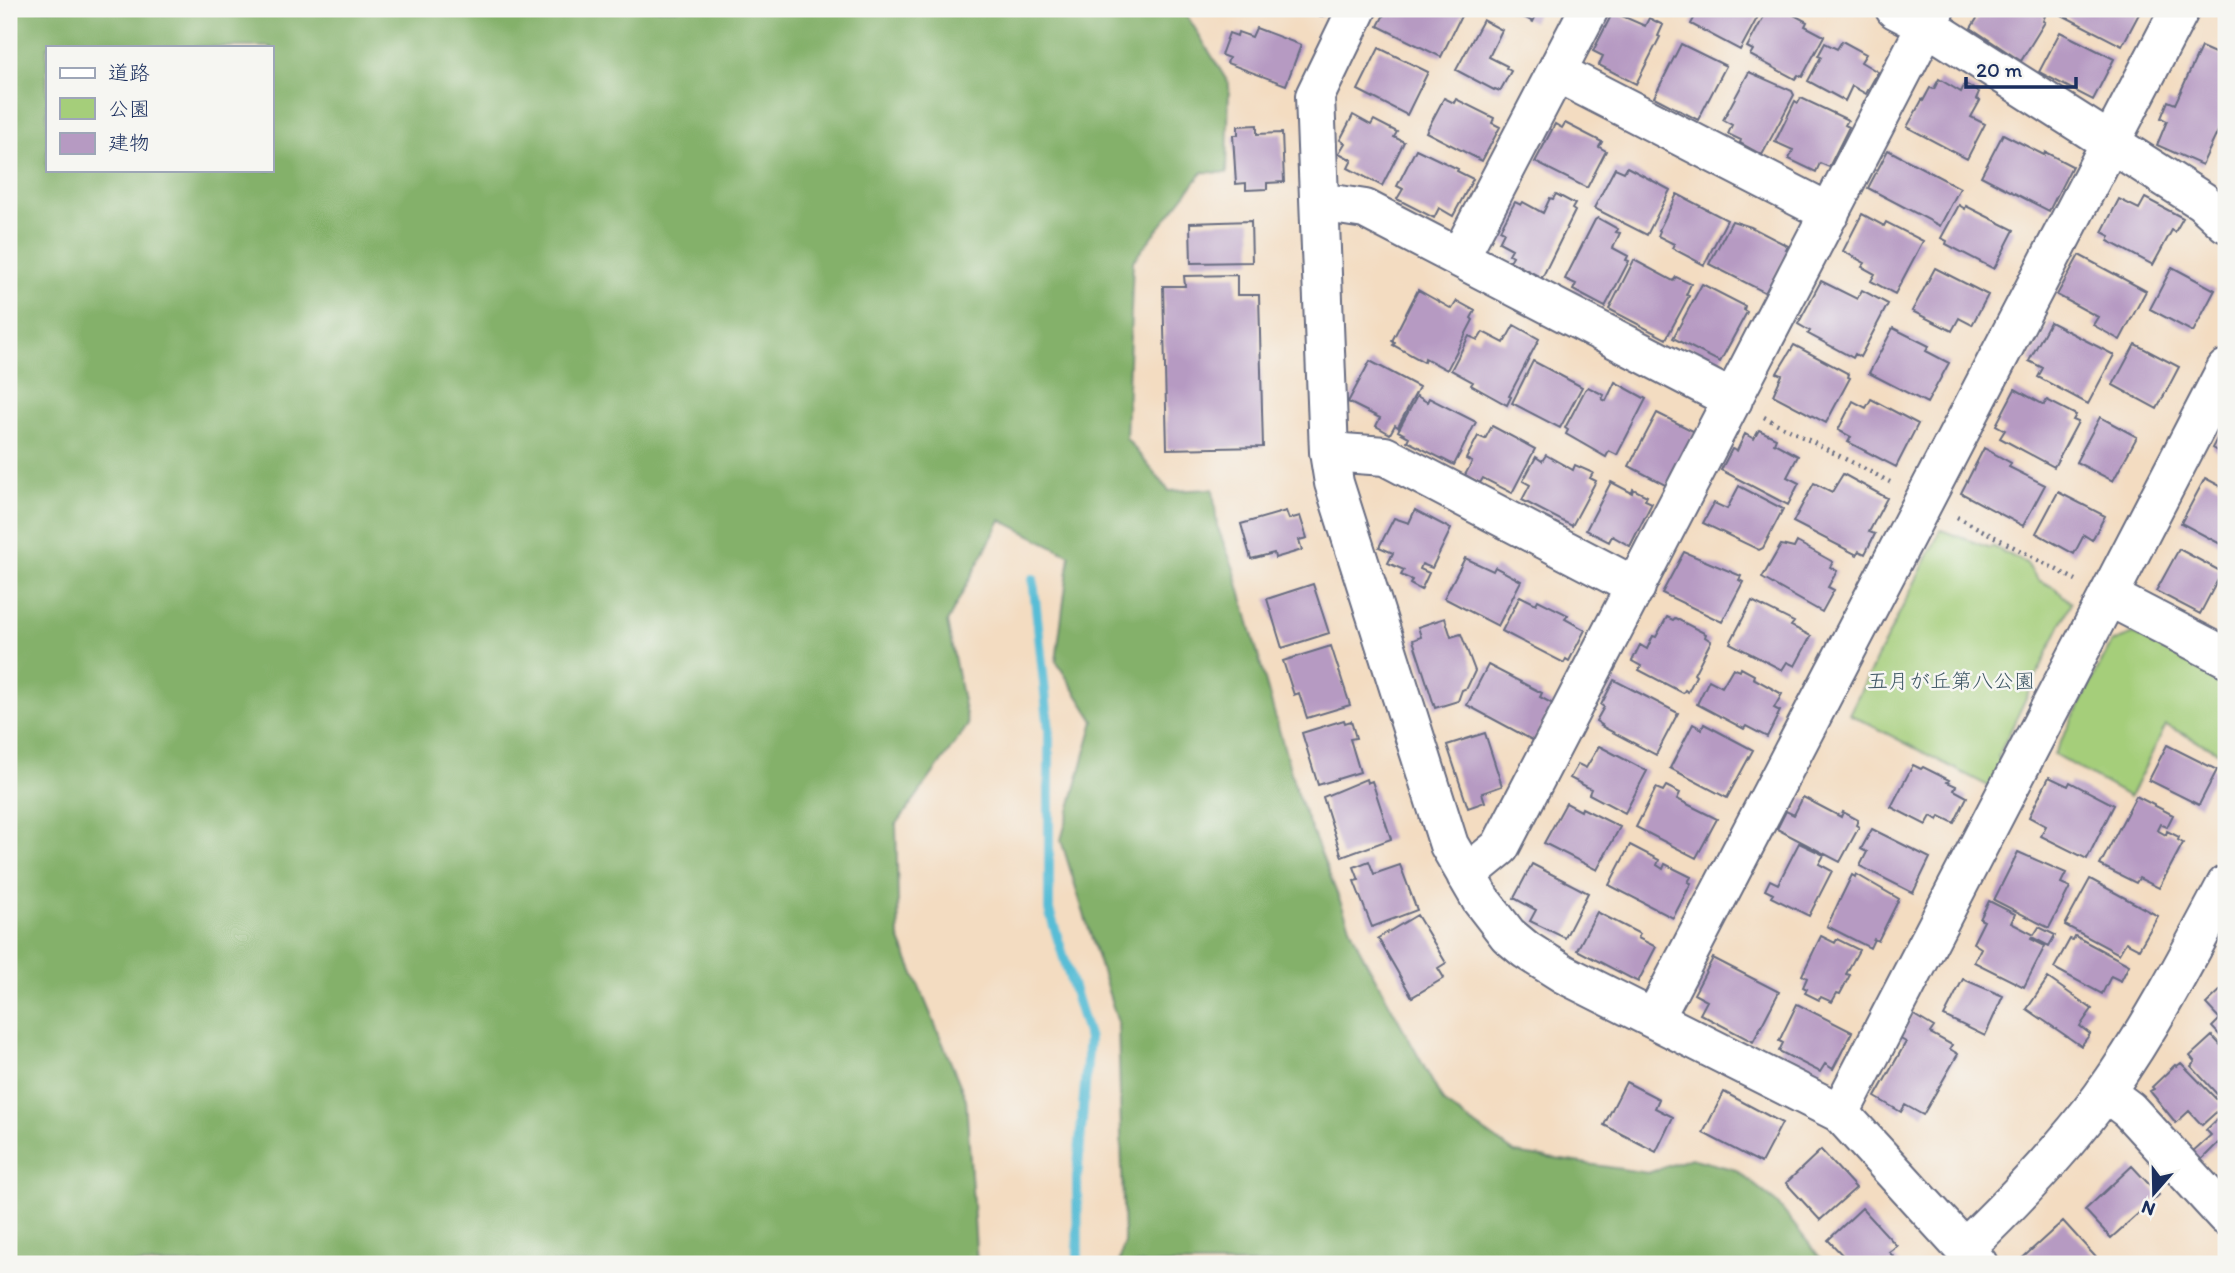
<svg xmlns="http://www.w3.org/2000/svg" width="2235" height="1273" font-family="Itim,'Klee One',sans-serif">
<rect width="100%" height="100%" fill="#f6f6f2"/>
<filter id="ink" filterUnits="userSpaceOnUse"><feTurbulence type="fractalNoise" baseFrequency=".0143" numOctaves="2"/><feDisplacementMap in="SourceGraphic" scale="14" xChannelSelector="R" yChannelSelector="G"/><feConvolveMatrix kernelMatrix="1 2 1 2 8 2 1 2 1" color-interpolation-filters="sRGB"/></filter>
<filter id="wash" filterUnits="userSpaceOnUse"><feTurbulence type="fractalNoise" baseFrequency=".00686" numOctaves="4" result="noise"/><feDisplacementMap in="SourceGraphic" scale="28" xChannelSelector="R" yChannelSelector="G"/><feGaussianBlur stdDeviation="1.57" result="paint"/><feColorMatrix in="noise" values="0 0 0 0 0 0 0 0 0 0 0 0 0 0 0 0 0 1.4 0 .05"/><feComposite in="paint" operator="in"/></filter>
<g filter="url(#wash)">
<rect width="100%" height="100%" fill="#f3dcc1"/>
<path fill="#a5ce7a" stroke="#607e6c" stroke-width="2" d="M1941,530L1990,548L1992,546L2026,563L2038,580L2055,588L2071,603L1998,757L2003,764L1990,787L1849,714Z
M2134,634L2226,679V756L2166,725L2130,797L2054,754L2112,642Z"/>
<path fill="#84b16a" stroke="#507064" stroke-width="2" fill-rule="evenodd" d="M9,9H1183L1229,84L1227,173L1203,172L1133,261L1126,438L1169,491L1213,489L1217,526L1234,569L1297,794L1359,948L1444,1103L1515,1153L1648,1173L1691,1158L1736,1170L1777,1203L1825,1264H1119L1124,1242L1118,1023L1061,840L1094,721L1056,661L1070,555L1001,520L947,622L968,725L896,825L899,938L966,1099L977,1264H9ZM47,47H271V170H47Z"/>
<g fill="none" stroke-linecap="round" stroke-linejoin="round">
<path stroke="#58bdd6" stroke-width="10" d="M1033,579L1049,730V910L1089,1039L1077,1178L1078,1264"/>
</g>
<g id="blocks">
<path fill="#b69ac2" d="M1305,9H1331L1329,13L1325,11L1322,17Z
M1387,9H1457L1463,12L1441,57L1378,26Z
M1508,9H1539L1533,22Z
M1699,9H1762L1740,50L1691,24Z
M1768,9H1783L1807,22L1805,26L1824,36L1802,77L1798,75L1795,79L1750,55L1753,50L1747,47Z
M1983,9H2033L2045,16L2043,21L2045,22L2021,61L1971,28Z
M2063,9H2134L2140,12L2122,46L2060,14Z
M1613,12L1645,26L1649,18L1663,25L1658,36L1660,37L1636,84L1599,65L1603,56L1593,51Z
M1483,20L1502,30L1489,57L1507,66L1506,68L1511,71L1500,91L1495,89L1494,90L1456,70Z
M1256,28L1301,45L1286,85L1227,63L1229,58L1221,55L1229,33L1237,36L1238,32L1252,37Z
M2060,32L2114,59L2093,100L2039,72Z
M1842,41L1866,54L1861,62L1878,72L1866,94L1852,86L1845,101L1808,81L1821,57L1818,56L1825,43L1837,49Z
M1681,44L1726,66L1698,120L1654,97Z
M2201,47L2226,58V127L2224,132L2219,129L2202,165L2157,145L2167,121L2161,118L2168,101L2175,104Z
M1379,48L1428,72L1407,115L1358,90Z
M1749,72L1792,91L1794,95L1762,155L1740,143L1741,140L1728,134L1732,125L1723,120Z
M1939,79L1961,92L1965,84L1979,92L1976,99L1980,101L1971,117L1985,124L1967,159L1907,127L1922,100L1923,101L1930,88L1934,89Z
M1444,98L1454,103L1456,99L1494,118L1492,123L1500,127L1482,161L1426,132Z
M1801,98L1848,120L1845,125L1849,127L1829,167L1820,163L1816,172L1789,159L1793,150L1775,142L1795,101L1798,103Z
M1353,115L1371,125L1374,120L1397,132L1394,137L1404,142L1382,186L1348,168L1352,160L1339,153L1345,143L1340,140Z
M1565,123L1602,142L1599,147L1606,151L1587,188L1535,162L1555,124L1562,128Z
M1257,125V134L1282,133L1284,182L1267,183V189L1246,190V183L1236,184L1233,135H1238V126Z
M2003,134L2044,155L2045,152L2072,166L2049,211L1981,176Z
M1416,149L1458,169L1457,171L1473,179L1453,216L1439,208L1434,218L1397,199L1403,189L1397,186Z
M1888,150L1960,188L1940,226L1868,188Z
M1627,167L1670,190L1647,235L1594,208L1615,168L1624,172Z
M1556,194L1575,204L1572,209L1575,211L1542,278L1510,261L1513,256L1509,254L1512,249L1499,242L1504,232L1500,230L1515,202L1521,205L1523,202L1543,213L1550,198L1553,199Z
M1677,194L1727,220L1704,265L1672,248L1674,244L1658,236L1660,231L1659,230Z
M2145,198L2183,218L2175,232L2172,230L2153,265L2108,241L2110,236L2102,232L2119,199L2139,209Z
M1959,205L1965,209L1966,206L2014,230L1994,269L1946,244L1947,241L1941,238Z
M1862,214L1884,226L1886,222L1923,241L1895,294L1871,281L1875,274L1862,267L1865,263L1843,251Z
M1598,218L1618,229L1616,232L1620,233L1613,248L1628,256L1626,260L1629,261L1605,307L1573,290L1576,284L1565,279L1595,220Z
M1251,221L1252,262L1191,263L1190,223Z
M1732,221L1751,227L1788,246L1786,249L1789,250L1766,293L1709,264Z
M2079,255L2146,291L2120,340L2093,325L2098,317L2057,295Z
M1634,260L1673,281L1676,277L1691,284L1686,295L1689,296L1666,339L1609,309Z
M2172,267L2215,290L2193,332L2150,309Z
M1935,268L1988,295L1972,325L1959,318L1952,331L1912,311Z
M1237,275V295H1259L1263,447L1167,449L1163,286H1185L1184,276Z
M1821,281L1857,299L1862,290L1888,304L1860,357L1855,354L1853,358L1808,334L1810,331L1798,324Z
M1702,284L1745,306L1744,310L1747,312L1720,362L1673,338Z
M1418,290L1452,309L1457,301L1475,311L1471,318L1473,320L1447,370L1425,358L1424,362L1393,345L1395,343L1392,341Z
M2050,322L2114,355L2088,404L2038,377L2043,368L2029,361Z
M1514,325L1539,339L1509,396L1511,397L1507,405L1471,385L1473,382L1451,370L1469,336L1478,340L1483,332L1504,343Z
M1893,328L1929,346L1926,351L1949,363L1927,403L1869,373Z
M2135,344L2179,367L2157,409L2113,385Z
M1794,345L1849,374L1848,377L1850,378L1826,423L1773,395L1782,375L1777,373Z
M1370,361L1419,387L1398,427L1395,425L1390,434L1376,426L1380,418L1348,402Z
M1533,361L1582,387L1560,428L1512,403Z
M1615,382L1646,399L1617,455L1609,451L1606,457L1566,434L1568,430L1565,428L1585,390L1588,387L1604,395L1602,399L1606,401Z
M2015,389L2044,405L2047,400L2076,415L2073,420L2078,422L2054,467L2000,438L2005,430L1996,425Z
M1417,396L1427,402L1429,398L1476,422L1454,465L1407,441L1409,437L1398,431Z
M1871,399L1918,424L1896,467L1848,442L1851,437L1838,430L1853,401L1866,408Z
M1657,413L1695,432L1667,486L1629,466Z
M2100,417L2137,437L2113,481L2076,462Z
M2226,422V456L2212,448Z
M1492,426L1535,449L1512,493L1483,478L1480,483L1465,475L1472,462L1466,459L1478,436L1485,439Z
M1759,430L1776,438L1774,443L1798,456L1787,477L1799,483L1788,505L1721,470L1732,449L1737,451L1745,434L1754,439Z
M1984,448L2011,463L2009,467L2045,485L2023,526L1961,493Z
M1546,455L1573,470L1575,465L1593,473L1590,478L1596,481L1572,526L1522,500L1530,485L1523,481L1536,457L1542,461Z
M1843,474L1887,498L1869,532L1875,534L1865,554L1859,551L1857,555L1793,522L1814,483L1832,492Z
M2205,478L2226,489V547L2181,523Z
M1611,482L1632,493L1633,489L1647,496L1645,500L1652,503L1630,546L1612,536L1609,542L1586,530Z
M1739,486L1783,509L1763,548L1759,550L1703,523L1714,503L1727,509Z
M2058,492L2105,516L2092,540L2084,535L2074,554L2036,533Z
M1415,510L1451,529L1432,568L1422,564L1420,569L1429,573L1421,590L1410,584L1412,580L1401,575L1404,570L1388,563L1393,553L1379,547L1394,518L1409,523Z
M1286,511L1289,519L1300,516L1307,538L1299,540L1302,550L1275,558L1274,553L1251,559L1241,524Z
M1797,542L1833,562L1830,567L1837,571L1828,587L1834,590L1822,612L1762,578L1781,545L1794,548Z
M2179,549L2222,572L2200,614L2156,591Z
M1684,552L1741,576L1739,580L1743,582L1722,622L1662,593Z
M1465,558L1493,571L1495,567L1521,581L1498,626L1444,598Z
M1313,584L1329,633L1282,648L1267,599Z
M1520,596L1536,604L1538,600L1568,615L1565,619L1585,630L1569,661L1566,659L1564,663L1502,631Z
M1752,601L1794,622L1791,626L1811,636L1795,666L1787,662L1782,670L1730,643Z
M1667,617L1673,620L1675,618L1706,634L1705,637L1711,641L1694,674L1696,676L1688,692L1685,690L1683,693L1639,670L1641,666L1632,661L1640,645L1647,649L1653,636L1656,637Z
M1445,618L1451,637L1461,634L1475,671L1467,688L1462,690L1458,701L1435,708L1413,640L1421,637L1418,627Z
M1331,646L1350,705L1307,718L1299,693L1294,695L1283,661Z
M1488,665L1542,693L1540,697L1553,704L1534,741L1467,705Z
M1733,668L1740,671L1741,668L1754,675L1753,678L1782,694L1774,708L1780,711L1767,737L1746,726L1744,729L1697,704L1709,680L1722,687Z
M1614,680L1678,713L1656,755L1601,726L1602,725L1596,721L1604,707L1601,705Z
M1344,720L1345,723L1351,721L1356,738L1350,739L1360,772L1318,785L1302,733Z
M1693,724L1702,729L1704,724L1753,750L1727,798L1670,768Z
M1485,733L1502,786L1482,793L1485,802L1468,808L1447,745Z
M2167,745L2217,770L2199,805L2149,780Z
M1599,746L1647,771L1625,813L1589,794L1591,789L1570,778L1578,764L1586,768Z
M1913,765L1921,769L1923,767L1949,780L1947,782L1956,786L1954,790L1967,797L1954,823L1940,816L1938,820L1931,816L1926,825L1891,807Z
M2049,777L2068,786L2070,782L2114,805L2087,859L2041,836L2046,826L2029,817Z
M1366,779L1367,783L1372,781L1391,839L1342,857L1323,797Z
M1666,786L1680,793L1677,799L1717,819L1696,858L1636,827L1656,788L1663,791Z
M2136,796L2173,815L2167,827L2160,824L2157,830L2166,835L2167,831L2179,837L2178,840L2183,843L2159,888L2139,878L2136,883L2100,865Z
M1803,797L1841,817L1843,812L1858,820L1856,825L1859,827L1840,862L1777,829L1786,811L1794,815Z
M1566,803L1581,811L1582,808L1620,827L1597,870L1544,843Z
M1872,829L1930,858L1913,893L1860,866L1867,852L1861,849Z
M1799,843L1824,855L1819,864L1832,871L1809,916L1771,897L1773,894L1765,890L1770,880L1778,884Z
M1630,845L1659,860L1657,865L1663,869L1665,864L1691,877L1688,882L1691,883L1673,918L1609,885Z
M2018,852L2066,873L2061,883L2070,887L2049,928L1994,900Z
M1369,861L1374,874L1400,865L1417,910L1372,927L1354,881L1359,880L1354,867Z
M1532,864L1588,893L1565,938L1530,921L1536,910L1514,898Z
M1856,874L1899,899L1878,941L1874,939L1870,948L1827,926L1852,875L1855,877Z
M2090,879L2158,916L2139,949L2126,942L2119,954L2065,925Z
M1989,901L2015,914L2011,923L2034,935L2039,927L2055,935L2049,946L2032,937L2031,939L2045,946L2024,987L1974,962L1981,948L1973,943L1984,921L1980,919Z
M1597,912L1640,934L1638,938L1656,947L1638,982L1577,950Z
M1417,915L1446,963L1438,968L1444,978L1412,997L1378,938Z
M1821,936L1835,943L1837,939L1859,950L1846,974L1850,975L1840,994L1837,993L1832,1002L1821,997L1819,1000L1805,993L1807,989L1803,987L1807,978L1802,975Z
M2075,936L2129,965L2121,981L2111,976L2102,994L2054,968L2070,939L2073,940Z
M1713,958L1779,992L1753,1042L1700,1014L1707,1001L1694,994Z
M2048,978L2092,1009L2080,1026L2090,1034L2081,1046L2027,1009Z
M1963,979L2003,996L1985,1036L1944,1016Z
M2226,985V1042L2212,1027L2220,1019L2206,1004Z
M1797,1004L1852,1032L1833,1069L1825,1064L1820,1072L1779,1051L1783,1043L1779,1041Z
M1912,1014L1934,1027L1930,1033L1952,1045L1950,1049L1958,1054L1923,1115L1905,1105L1901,1112L1875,1097L1906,1042L1899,1038Z
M2212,1036L2226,1051V1104L2191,1066L2195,1062L2190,1056Z
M2181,1063L2223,1106L2202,1125L2189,1111L2176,1123L2150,1091L2154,1089L2152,1087L2175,1065L2177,1066Z
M1626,1082L1659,1099L1655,1108L1673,1117L1656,1152L1604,1125Z
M1724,1092L1782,1123L1761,1163L1703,1133Z
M2222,1115L2226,1119V1149L2218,1143L2200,1161L2192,1152L2211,1135L2206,1130Z
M1821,1150L1856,1188L1820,1220L1786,1183Z
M2132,1166L2159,1195L2111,1238L2085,1210Z
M1862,1208L1897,1246L1889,1252L1900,1264H1851L1828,1240Z
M2063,1221L2102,1264H2016Z"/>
</g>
</g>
<g filter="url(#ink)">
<use href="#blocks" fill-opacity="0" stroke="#676c81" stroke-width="2"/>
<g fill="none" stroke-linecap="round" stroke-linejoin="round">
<g stroke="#676c81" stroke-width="42">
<path id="minor" d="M1357,9L1315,96L1329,452L1334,483L1449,845L1481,900L1508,935L1526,950L1564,974L1840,1113L1978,1264
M1895,9L1926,25L2202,201L2226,223
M1556,72L1830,213
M1320,202L1365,209L1733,400
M1459,258L1589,9
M1329,452L1385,456L1636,587
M2108,596L2226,657
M1466,875L1500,847L1935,9
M1654,1019L2180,9
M2105,1092L2129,1110L2226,1216
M1840,1113L2226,369"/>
</g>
<g stroke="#676c81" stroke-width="42">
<path id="tertiary" d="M1964,1249C2015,1200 2064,1149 2106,1091C2152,1026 2189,955 2226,885"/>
</g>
<path stroke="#676c81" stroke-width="4.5" stroke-dasharray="2 5" stroke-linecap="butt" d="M1764,417L1890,482
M1957,517L2076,580"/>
<use href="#minor" stroke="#fff" stroke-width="38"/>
<use href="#tertiary" stroke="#fff" stroke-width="38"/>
</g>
</g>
<g text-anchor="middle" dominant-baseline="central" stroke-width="5" stroke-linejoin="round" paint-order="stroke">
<g font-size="21" fill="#3e5765" stroke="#f6f6f2">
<text x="1951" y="680">五月が丘第八公園</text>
</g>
</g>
<rect width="2235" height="1273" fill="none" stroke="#f6f6f2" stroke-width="35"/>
<rect x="46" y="46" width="228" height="126" fill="#f6f6f2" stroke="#9ea6b7" stroke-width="2"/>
<rect x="60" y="68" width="35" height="10" fill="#ffffff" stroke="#9ea6b7" stroke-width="2"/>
<text x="108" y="80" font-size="21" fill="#1b2f5e">道路</text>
<rect x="60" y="98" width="35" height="21" fill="#a5ce7a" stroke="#9ea6b7" stroke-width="2"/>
<text x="108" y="116" font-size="21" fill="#1b2f5e">公園</text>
<rect x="60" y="133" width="35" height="21" fill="#b69ac2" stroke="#9ea6b7" stroke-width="2"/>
<text x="108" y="150" font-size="21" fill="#1b2f5e">建物</text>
<g transform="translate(2154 1193) rotate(200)" stroke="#f6f6f2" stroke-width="5" paint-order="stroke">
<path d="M0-5L12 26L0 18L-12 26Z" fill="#1b2f5e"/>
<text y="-10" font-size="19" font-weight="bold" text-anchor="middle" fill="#1b2f5e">N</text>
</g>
<path d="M1966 77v10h110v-10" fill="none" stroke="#1b2f5e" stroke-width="3.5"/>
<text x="1976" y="77" font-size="21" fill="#1b2f5e" stroke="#f6f6f2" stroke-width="5" paint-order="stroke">20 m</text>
</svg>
